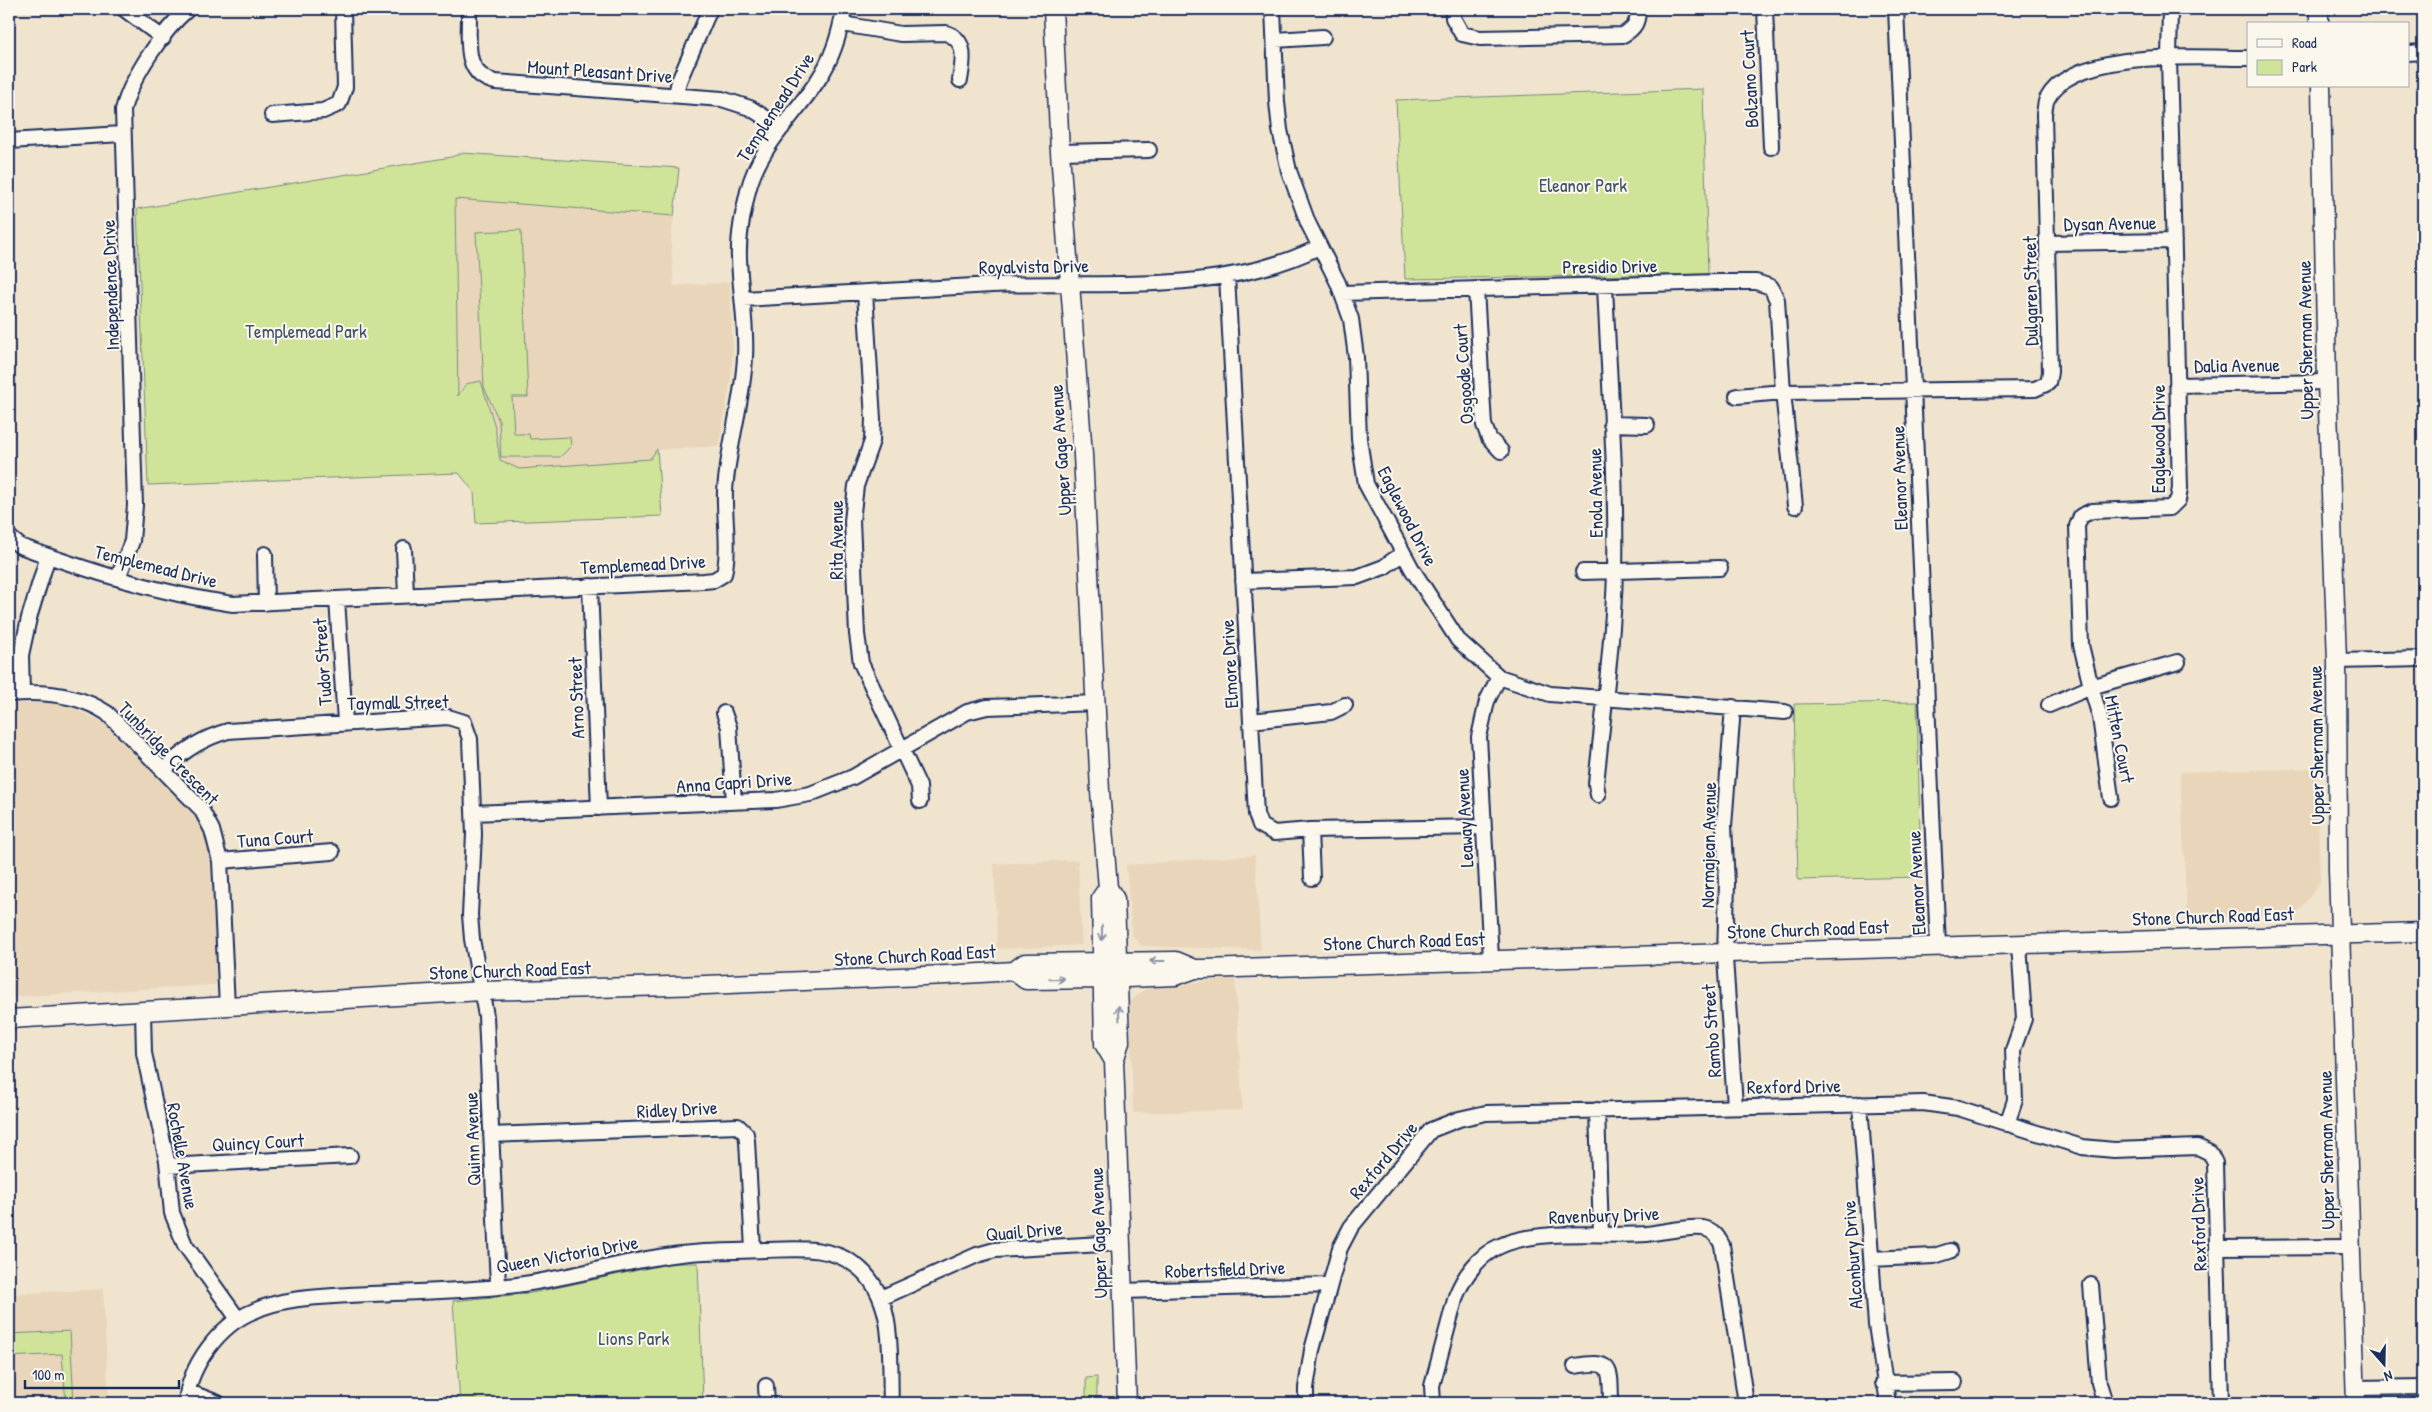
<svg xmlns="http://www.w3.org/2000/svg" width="2432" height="1412" font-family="'Patrick Hand',sans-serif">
<rect width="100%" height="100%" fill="#f0e4cf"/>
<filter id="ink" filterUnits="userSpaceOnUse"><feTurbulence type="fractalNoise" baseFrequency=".02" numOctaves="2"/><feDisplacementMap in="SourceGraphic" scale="10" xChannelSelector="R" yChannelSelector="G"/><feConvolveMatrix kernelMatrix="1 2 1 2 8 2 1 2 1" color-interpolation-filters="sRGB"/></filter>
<g filter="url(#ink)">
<path fill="#e9d6ba" d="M462,153L679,168L671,242L674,286L730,282L733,351L731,379L719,446L657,450L662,516L476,523L474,492L459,473L455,198Z
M43,702L65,704L102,722L188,808L199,822L207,838L210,854L217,982L214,985L9,997V704Z
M2317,768L2320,883L2297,913L2187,919L2180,772Z
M1255,855L1261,950L1142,946L1132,935L1126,865Z
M1078,860L1082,945L997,949L994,864Z
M1235,978L1243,1110L1133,1113L1130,1002L1146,988Z
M103,1289L109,1403H9V1294Z"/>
<path fill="#d0e499" stroke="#768a7c" d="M1703,89L1708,274L1405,279L1396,100Z
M462,153L679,168L674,216L455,199L458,396L466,384L481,381L495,427L500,460L519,469L650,459L657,449L662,516L476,523L474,492L459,473L148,485L137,209L451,157Z
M521,230L528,397H512L514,434H529L530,439L570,437L571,446L560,457H501L499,421L484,387L476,232Z
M1917,702L1921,877L1798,880L1794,704Z
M671,1263H698L703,1403H460L453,1301L532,1293Z
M70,1331L74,1403H66L62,1354L9,1357V1334Z
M1097,1377V1403H1014V1399L1086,1398V1378Z"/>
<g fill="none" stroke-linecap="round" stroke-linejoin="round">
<g stroke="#1b2f5e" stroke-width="18">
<path id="minor" d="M124,9L163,38
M469,9C470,38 461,74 495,82L722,99L750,108L782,128
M1273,9L1277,102L1280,130L1289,171L1308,223L1338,283L1351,319L1356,357L1359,439L1366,484L1412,569L1458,640L1499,677L1550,694L1785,712
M1453,9V18L1462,34L1480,38L1623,35C1635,28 1638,22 1638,9
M1765,9L1771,147
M1896,9L1938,946
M842,24L901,34L946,33C968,40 963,62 960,80
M1275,40L1323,37
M2408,53L2423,52
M676,94L679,81L710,9
M272,115L323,111L339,104L345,87L343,9
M9,141L122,134
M1060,152L1149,150
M2047,243L2174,241
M1227,276L1256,814L1260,825L1274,833L1310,830L1482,827
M1476,289L1484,425L1489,438L1501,451
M865,293L873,419L872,441L856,486L852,521L857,634L861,663L919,786L920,801
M1342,293L1719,282H1756L1771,287L1777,300L1783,392L1795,506
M743,299C826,295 909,289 992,285C1100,281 1221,296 1319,247
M2177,385L2327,382
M1737,396L1783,392L2035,389L2048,383L2050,372L2044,114C2045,109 2045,103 2047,99C2073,48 2199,58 2248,58
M1611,424L1647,425
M9,537L20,546C89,571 161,594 233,604L704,581L714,580L724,574C730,547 724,519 725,491C728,445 743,402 745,357C747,324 740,291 739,258C738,236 743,213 748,191C758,148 795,115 818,80C832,59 840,33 844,9
M404,549L406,595
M265,554L266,603
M1583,572L1720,568
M118,578L132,541L135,505L123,110C131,78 163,30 188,9
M1243,581L1357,577L1384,567L1403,553
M590,586L599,808
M337,599L345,722
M2337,661L2423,659
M22,693L21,655L29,618L48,556
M9,694C43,691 78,694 107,713L201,809L212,830L220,861L227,1007
M2049,705L2091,687L2178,662
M1733,707L1724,826L1727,883L1725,958L1735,1106
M724,713L729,727L734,802
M1251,721L1331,712L1345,705
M164,770C182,751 203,738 228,731L448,717L464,722L470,739L474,834L470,915L472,939L486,1016L498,1286
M1598,795L1596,784C1603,714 1613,643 1615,572C1617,477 1609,380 1605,285
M2111,798L2100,717L2091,687L2081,645L2077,526L2081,516L2092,511L2170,508L2178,500L2180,488L2169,58L2170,9
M473,813L776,800L810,794L853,777L967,712L987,707L1096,703
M1310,830L1312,878
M220,861L332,852
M1491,959L1479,737L1487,701L1499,677
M143,1012L144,1053L167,1161L172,1213L185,1245L238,1319
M1860,1104L1876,1325L1888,1403
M1597,1110L1601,1234
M2007,1124L2015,1100L2013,1050L2024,1019L2019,943
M491,1135L738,1126L746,1134L747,1141L753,1249
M168,1166L350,1156
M2218,1248L2350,1247
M1871,1259L1934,1256L1950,1251
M2091,1285L2099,1383L2105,1403
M1122,1291L1330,1285
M881,1298L977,1255L995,1250L1120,1243
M1575,1366C1614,1359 1610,1369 1611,1403
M1883,1383L1955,1382
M766,1386L767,1403
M2355,1388L2423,1387
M189,1392L218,1403
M186,1403C189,1366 219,1325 254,1311C283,1298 317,1297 349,1295C402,1292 455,1292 508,1286C559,1281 609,1265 659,1257C694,1251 730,1251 765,1250C797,1249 831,1245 858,1267C897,1299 889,1358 891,1403
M1306,1403V1388L1312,1350L1340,1248L1351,1227L1431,1130L1459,1119L1486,1113L1923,1103L1958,1108L2082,1147L2114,1150L2198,1147L2210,1153L2215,1163L2221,1403
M1433,1403L1432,1386L1456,1296C1464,1276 1479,1255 1500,1246C1540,1228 1602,1237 1647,1234C1663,1232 1688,1226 1703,1228C1714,1230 1718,1237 1722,1245L1746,1403"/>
</g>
<g stroke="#1b2f5e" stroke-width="21">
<path id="major" d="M1053,9L1060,152L1083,455L1100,791L1108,888L1115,899L1120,1042L1114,1061L1127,1403
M2319,9V24
M2321,86L2327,382L2337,661L2338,870L2356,1403
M1108,888L1101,898L1104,1044L1114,1061
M1014,971L1026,980L1102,979L1175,976L1195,969
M9,1019L482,991L706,985L947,975L1014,971L1025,963L1176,961L1195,969H1203L2423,932"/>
</g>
<use href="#minor" stroke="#fbf7ec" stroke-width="14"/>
<use href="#major" stroke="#fbf7ec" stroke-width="18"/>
</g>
<defs><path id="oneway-shaft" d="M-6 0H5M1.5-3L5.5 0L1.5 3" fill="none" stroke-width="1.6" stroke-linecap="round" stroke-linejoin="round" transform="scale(1.25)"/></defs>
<g stroke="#8b93a5">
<use href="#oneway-shaft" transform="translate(1102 933) rotate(90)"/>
<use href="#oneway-shaft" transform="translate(1157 961) rotate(180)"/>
<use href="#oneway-shaft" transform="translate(1057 979) rotate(-1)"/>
<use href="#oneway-shaft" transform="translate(1119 1013) rotate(-93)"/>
</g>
</g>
<g text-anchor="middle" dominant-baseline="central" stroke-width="4" stroke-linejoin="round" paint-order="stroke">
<g font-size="19" fill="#1b2f5e" stroke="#fbf7ec">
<text transform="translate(600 71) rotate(4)">Mount Pleasant Drive</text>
<text transform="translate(1749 79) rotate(-93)">Bolzano Court</text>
<text transform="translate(775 107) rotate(-57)">Templemead Drive</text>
<text transform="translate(2110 223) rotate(-1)">Dysan Avenue</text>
<text transform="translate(1034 266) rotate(-1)">Royalvista Drive</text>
<text transform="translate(1610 266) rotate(-1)">Presidio Drive</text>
<text transform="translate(110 285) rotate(-92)">Independence Drive</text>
<text transform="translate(2030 291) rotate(-91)">Dulgaren Street</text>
<text transform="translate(2305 340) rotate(-91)">Upper Sherman Avenue</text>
<text transform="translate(2237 365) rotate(-1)">Dalia Avenue</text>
<text transform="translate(1463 374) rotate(-94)">Osgoode Court</text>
<text transform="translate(2158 439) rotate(-90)">Eaglewood Drive</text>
<text transform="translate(1060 450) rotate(-94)">Upper Gage Avenue</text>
<text transform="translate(1899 478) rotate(-92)">Eleanor Avenue</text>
<text transform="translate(1595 493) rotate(-91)">Enola Avenue</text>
<text transform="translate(1408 516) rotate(63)">Eaglewood Drive</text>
<text transform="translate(836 540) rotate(-90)">Rita Avenue</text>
<text transform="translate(643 564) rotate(-3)">Templemead Drive</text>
<text transform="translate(156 566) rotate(14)">Templemead Drive</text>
<text transform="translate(322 662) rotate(-94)">Tudor Street</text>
<text transform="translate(1229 664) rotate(-93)">Elmore Drive</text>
<text transform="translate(576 698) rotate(-92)">Arno Street</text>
<text transform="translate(398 702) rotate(-1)">Taymall Street</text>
<text transform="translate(2120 739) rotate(79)">Mitten Court</text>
<text transform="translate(2316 745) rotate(-91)">Upper Sherman Avenue</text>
<text transform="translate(169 753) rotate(46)">Tunbridge Crescent</text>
<text transform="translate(734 782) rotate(-4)">Anna Capri Drive</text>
<text transform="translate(1464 818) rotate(-93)">Leaway Avenue</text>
<text transform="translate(275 838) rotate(-4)">Tuna Court</text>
<text transform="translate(1708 845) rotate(-89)">Normajean Avenue</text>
<text transform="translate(1916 883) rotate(-93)">Eleanor Avenue</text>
<text transform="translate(2213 916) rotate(-2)">Stone Church Road East</text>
<text transform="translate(1808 929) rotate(-2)">Stone Church Road East</text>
<text transform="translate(1404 941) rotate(-2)">Stone Church Road East</text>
<text transform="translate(915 955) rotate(-3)">Stone Church Road East</text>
<text transform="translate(510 970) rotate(-2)">Stone Church Road East</text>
<text transform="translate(1711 1031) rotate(-94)">Rambo Street</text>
<text transform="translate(1794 1086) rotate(-1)">Rexford Drive</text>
<text transform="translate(677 1109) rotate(-3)">Ridley Drive</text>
<text transform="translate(472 1139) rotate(-92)">Quinn Avenue</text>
<text transform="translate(258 1142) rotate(-3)">Quincy Court</text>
<text transform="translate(2326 1150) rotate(-91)">Upper Sherman Avenue</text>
<text transform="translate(183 1156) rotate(80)">Rochelle Avenue</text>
<text transform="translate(1383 1160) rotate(-50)">Rexford Drive</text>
<text transform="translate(1604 1215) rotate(-2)">Ravenbury Drive</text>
<text transform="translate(2198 1224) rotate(-92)">Rexford Drive</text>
<text transform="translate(1024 1231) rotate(-5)">Quail Drive</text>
<text transform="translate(1098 1233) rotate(-92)">Upper Gage Avenue</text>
<text transform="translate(567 1254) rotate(-10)">Queen Victoria Drive</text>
<text transform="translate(1852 1255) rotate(-94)">Alconbury Drive</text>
<text transform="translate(1225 1269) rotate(-2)">Robertsfield Drive</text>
</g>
<g font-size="19" fill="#3f536a" stroke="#fbf7ec">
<text x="1583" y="185">Eleanor Park</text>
<text x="306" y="331">Templemead Park</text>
<text x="634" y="1338">Lions Park</text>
</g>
</g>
<rect width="2432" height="1412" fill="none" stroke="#fbf7ec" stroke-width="30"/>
<rect x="15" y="15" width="2402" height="1382" fill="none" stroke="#1b2f5e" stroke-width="2" filter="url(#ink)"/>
<rect x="2247" y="22" width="162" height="65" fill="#fbf7ec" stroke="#a1a7b3"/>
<rect x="2257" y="39" width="25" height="8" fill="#fbf7ec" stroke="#a1a7b3"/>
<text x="2292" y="48" font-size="15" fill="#1b2f5e">Road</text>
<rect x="2257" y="60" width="25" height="15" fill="#d0e499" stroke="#a1a7b3"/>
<text x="2292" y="72" font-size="15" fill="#1b2f5e">Park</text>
<g transform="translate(2384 1364) rotate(160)" stroke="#fbf7ec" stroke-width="4" paint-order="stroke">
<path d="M0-4L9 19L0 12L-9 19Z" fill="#1b2f5e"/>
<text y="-8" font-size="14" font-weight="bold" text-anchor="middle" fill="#1b2f5e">N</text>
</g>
<path d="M25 1380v8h154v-8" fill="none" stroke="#1b2f5e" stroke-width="2.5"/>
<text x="32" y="1380" font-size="15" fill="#1b2f5e" stroke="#fbf7ec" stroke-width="4" paint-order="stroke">100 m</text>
</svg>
